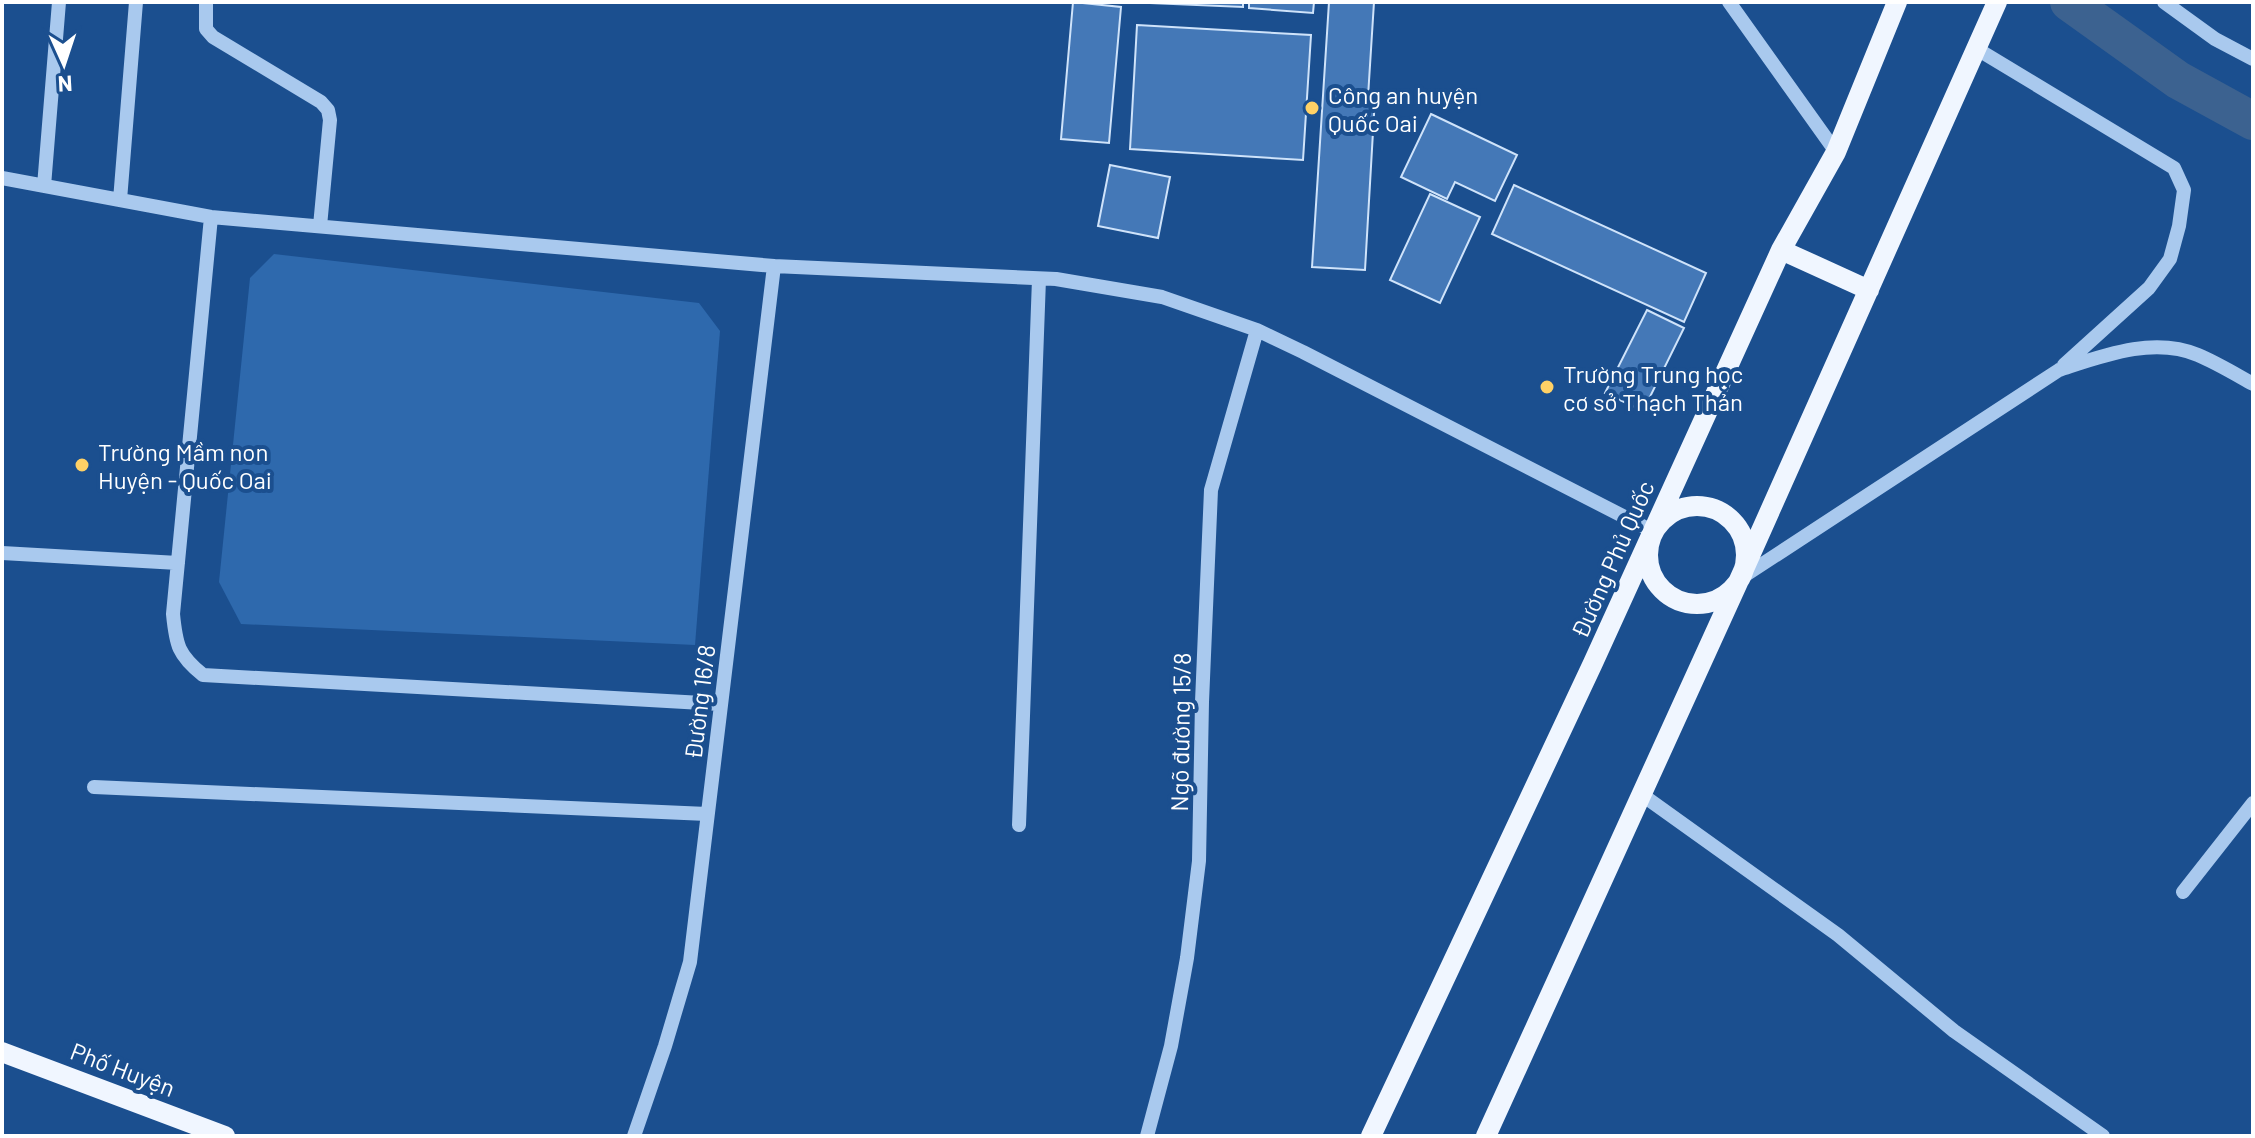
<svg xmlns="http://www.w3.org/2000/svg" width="2255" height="1138" font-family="Barlow,sans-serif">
<rect width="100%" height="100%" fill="#1b4f8f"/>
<path fill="#2e69ad" d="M274,254L699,303L720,331L695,645L241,624L219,582L250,278Z"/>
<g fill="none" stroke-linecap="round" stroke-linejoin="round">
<path stroke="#3c6290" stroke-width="38" d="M2069,2L2178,80L2253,121"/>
</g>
<path fill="#4478b7" stroke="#cfe3fa" stroke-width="2" d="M1073,2L1121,7L1109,143L1061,139Z
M1126,2H1243V7Z
M1249,2H1314L1313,13L1249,8Z
M1329,2H1374L1368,97H1375L1365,270L1312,267Z
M1137,25L1311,35L1303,160L1130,149Z
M1431,114L1517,155L1495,201L1455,182L1447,199L1401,177Z
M1110,165L1170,177L1158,238L1098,226Z
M1514,185L1706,273L1684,322L1492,234Z
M1430,194L1480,217L1440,303L1390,280Z
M1647,310L1684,328L1643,411L1605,393Z"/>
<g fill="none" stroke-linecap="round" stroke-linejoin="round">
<path stroke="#a9c9ee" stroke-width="14" d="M206,2V29L213,37L321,102L328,110L330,120L320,226
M1729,2L1836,152
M2164,2L2215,39L2253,59
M1977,49L2174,168L2184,190L2179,226L2170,259L2149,288L2064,365
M2,178L211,217L774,266L1056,279L1162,297L1257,330L1303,352L1652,531
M44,186L59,2
M120,200L136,2
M211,217L173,614C176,645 178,655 203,675L720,704
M2,553L178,563
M1741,578L2059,370C2102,356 2153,336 2198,355C2217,363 2235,374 2253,384
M94,787L707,814
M1641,794L1838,935L1954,1031L2103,1136
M1019,825L1039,279
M2183,892L2253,803
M634,1136L665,1046L690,962L774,266
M1147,1136L1171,1046L1187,958L1199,861L1202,702L1211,490L1257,330"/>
<path stroke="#f0f6ff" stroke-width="20" d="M1781,250L1869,290
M1648 555a49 49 0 1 1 98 0a49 49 0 1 1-98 0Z
M2,1052L225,1136
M1371,1136L1593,663L1781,250L1836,152L1897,2
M1486,1136L1740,578L1997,2"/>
</g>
<g fill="#ffd166" stroke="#1b4f8f" stroke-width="3">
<circle cx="1312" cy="108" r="8"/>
<circle cx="1547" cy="387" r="8"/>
<circle cx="82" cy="465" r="8"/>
</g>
<g text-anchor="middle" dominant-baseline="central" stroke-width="8" stroke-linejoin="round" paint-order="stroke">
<g font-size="24" fill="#fff" stroke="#1b4f8f" text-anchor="start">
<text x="1328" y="94">Công an huyện<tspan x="1328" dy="28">Quốc Oai</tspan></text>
<text x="1563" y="373">Trường Trung học<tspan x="1563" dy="28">cơ sở Thạch Thán</tspan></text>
<text x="98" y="451">Trường Mầm non<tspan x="98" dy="28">Huyện - Quốc Oai</tspan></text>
</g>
<g font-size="24" fill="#fff" stroke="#1b4f8f">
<text transform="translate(1612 559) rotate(-66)">Đường Phủ Quốc</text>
<text transform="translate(699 702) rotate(-83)">Đường 16/8</text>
<text transform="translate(1180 732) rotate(-89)">Ngõ đường 15/8</text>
<text transform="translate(123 1069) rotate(21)">Phố Huyện</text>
</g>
</g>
<rect width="2255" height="1138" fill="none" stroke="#ffffff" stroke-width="8"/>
<g transform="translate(64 64) rotate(177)" stroke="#1b4f8f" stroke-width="6" paint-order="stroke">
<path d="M0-6L14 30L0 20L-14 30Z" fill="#ffffff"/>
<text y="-12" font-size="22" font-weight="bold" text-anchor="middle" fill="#ffffff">N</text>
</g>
</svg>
